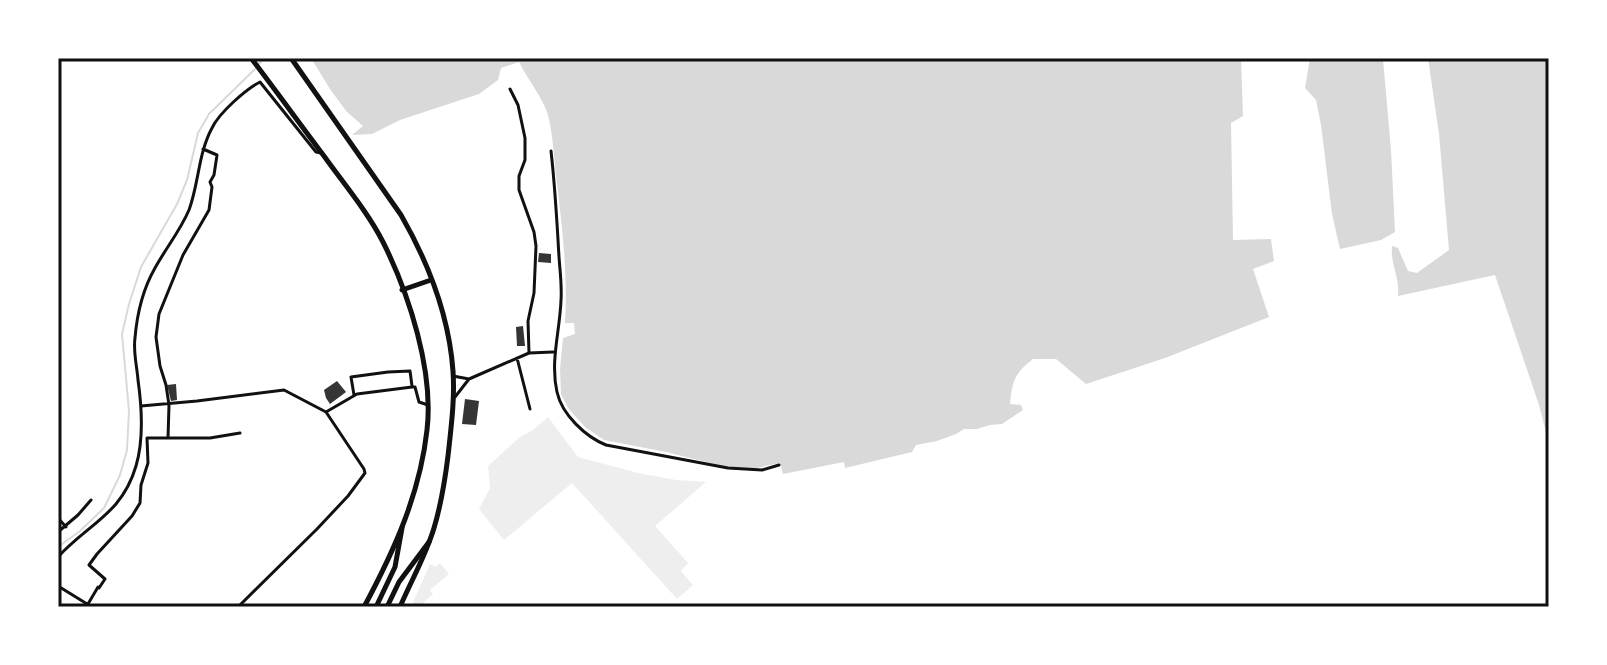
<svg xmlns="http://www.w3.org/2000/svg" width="1607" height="665" font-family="'PT Serif',serif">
<rect width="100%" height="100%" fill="#fff"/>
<path fill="#eee" d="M548,417L578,457L638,473L676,480L706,482L655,526L688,563L681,571L693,585L677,599L572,483L504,540L479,509L490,488L488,466L520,437L533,430Z
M440,563L449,574L430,590L433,594L419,607H411L430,564L436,567Z"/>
<path fill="#d9d9d9" d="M311,58H1241L1243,116L1231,123L1233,240L1271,239L1274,261L1253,269L1269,317L1165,358L1086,384L1056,359H1033C1015,373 1012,381 1010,404L1021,405L1023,410L1002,424L990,425L977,429H964L956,434L937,441L916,445L912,452L845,468L844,462L783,474L780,463L752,469L726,467L666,452L604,440L585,427L568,408L561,394L560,369L563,338L575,334L574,323H565C568,274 562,225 556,176C554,157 553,135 548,115C542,96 528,80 519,62L501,68L498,80L479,94L400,120L372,134L352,135L363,126L346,111L330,89Z
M1310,58H1385L1383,59L1391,150L1395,232L1381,240L1340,249L1332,214L1321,125L1316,100L1305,88Z
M1428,58H1549V444L1539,405L1495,275L1398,296C1400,278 1390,263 1392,246L1398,248L1408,271L1417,273L1449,250L1439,134Z"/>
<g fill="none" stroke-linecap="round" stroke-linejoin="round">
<path stroke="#d9d9d9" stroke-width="2" d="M259,64L264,58
M58,547L80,531L104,508L120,475L127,450L129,411L122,334L129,304L141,267L177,204L187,180L198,133L209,114L255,69"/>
</g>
<path fill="#353535" d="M539,253L551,254V263L538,262Z
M523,326L525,346H517L516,327Z
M337,381L346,392L330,404L326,398L324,390Z
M176,384L177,400L171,401L167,385Z
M465,399L479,401L476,425L462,424Z"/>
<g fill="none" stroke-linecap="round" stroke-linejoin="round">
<path stroke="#111" stroke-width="3" d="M510,89L518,105L525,138V160L519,176V190L534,232L536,246L534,293L528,321L529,353
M551,151C555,186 557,221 559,257C560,271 562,285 561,300C560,331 550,361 557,392C562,415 586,437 606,445L728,468L762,470L779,465
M517,358L530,409
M453,376L469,379
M354,395L351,377L388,372L410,371L412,386
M455,397L469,379L529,353L553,352
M141,406L197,401L284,390L326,412L357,394L412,387H415L419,402L428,405
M168,438L169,405L166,385L160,366L156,337L159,314L183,255L209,210L212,187L210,182L214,175L217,155L203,149
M58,518L66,527
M58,532L78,515L91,500
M58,557C88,524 122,514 136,466C144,439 142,408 138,380C137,366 133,352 135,338C137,314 143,289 155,268C166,248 180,231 189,210C199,183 198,154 212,128C219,113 246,89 260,82L316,152L321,153
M58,586L92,607
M88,604L98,587L99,588L105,579L89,565L97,554L132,516L140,503L141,485L148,463L147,438H210L240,433
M238,607L317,529L348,496L365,473L364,469L326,412"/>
<path stroke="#111" stroke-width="5" d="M251,58C276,91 300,124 324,156C344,184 367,211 383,242C409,294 434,371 427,430C420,494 394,551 364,607
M291,58L401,215C428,262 449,316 453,371C455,399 451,428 448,456C445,480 441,505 434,528C426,555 411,581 400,607
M402,290L431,280"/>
<path stroke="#111" stroke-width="5" d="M376,607L395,567L402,528
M387,607L399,582L429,542"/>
</g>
<rect width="1607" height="665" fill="none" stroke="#ffffff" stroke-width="120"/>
<rect x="60" y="60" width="1487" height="545" fill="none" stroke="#111" stroke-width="3"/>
</svg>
